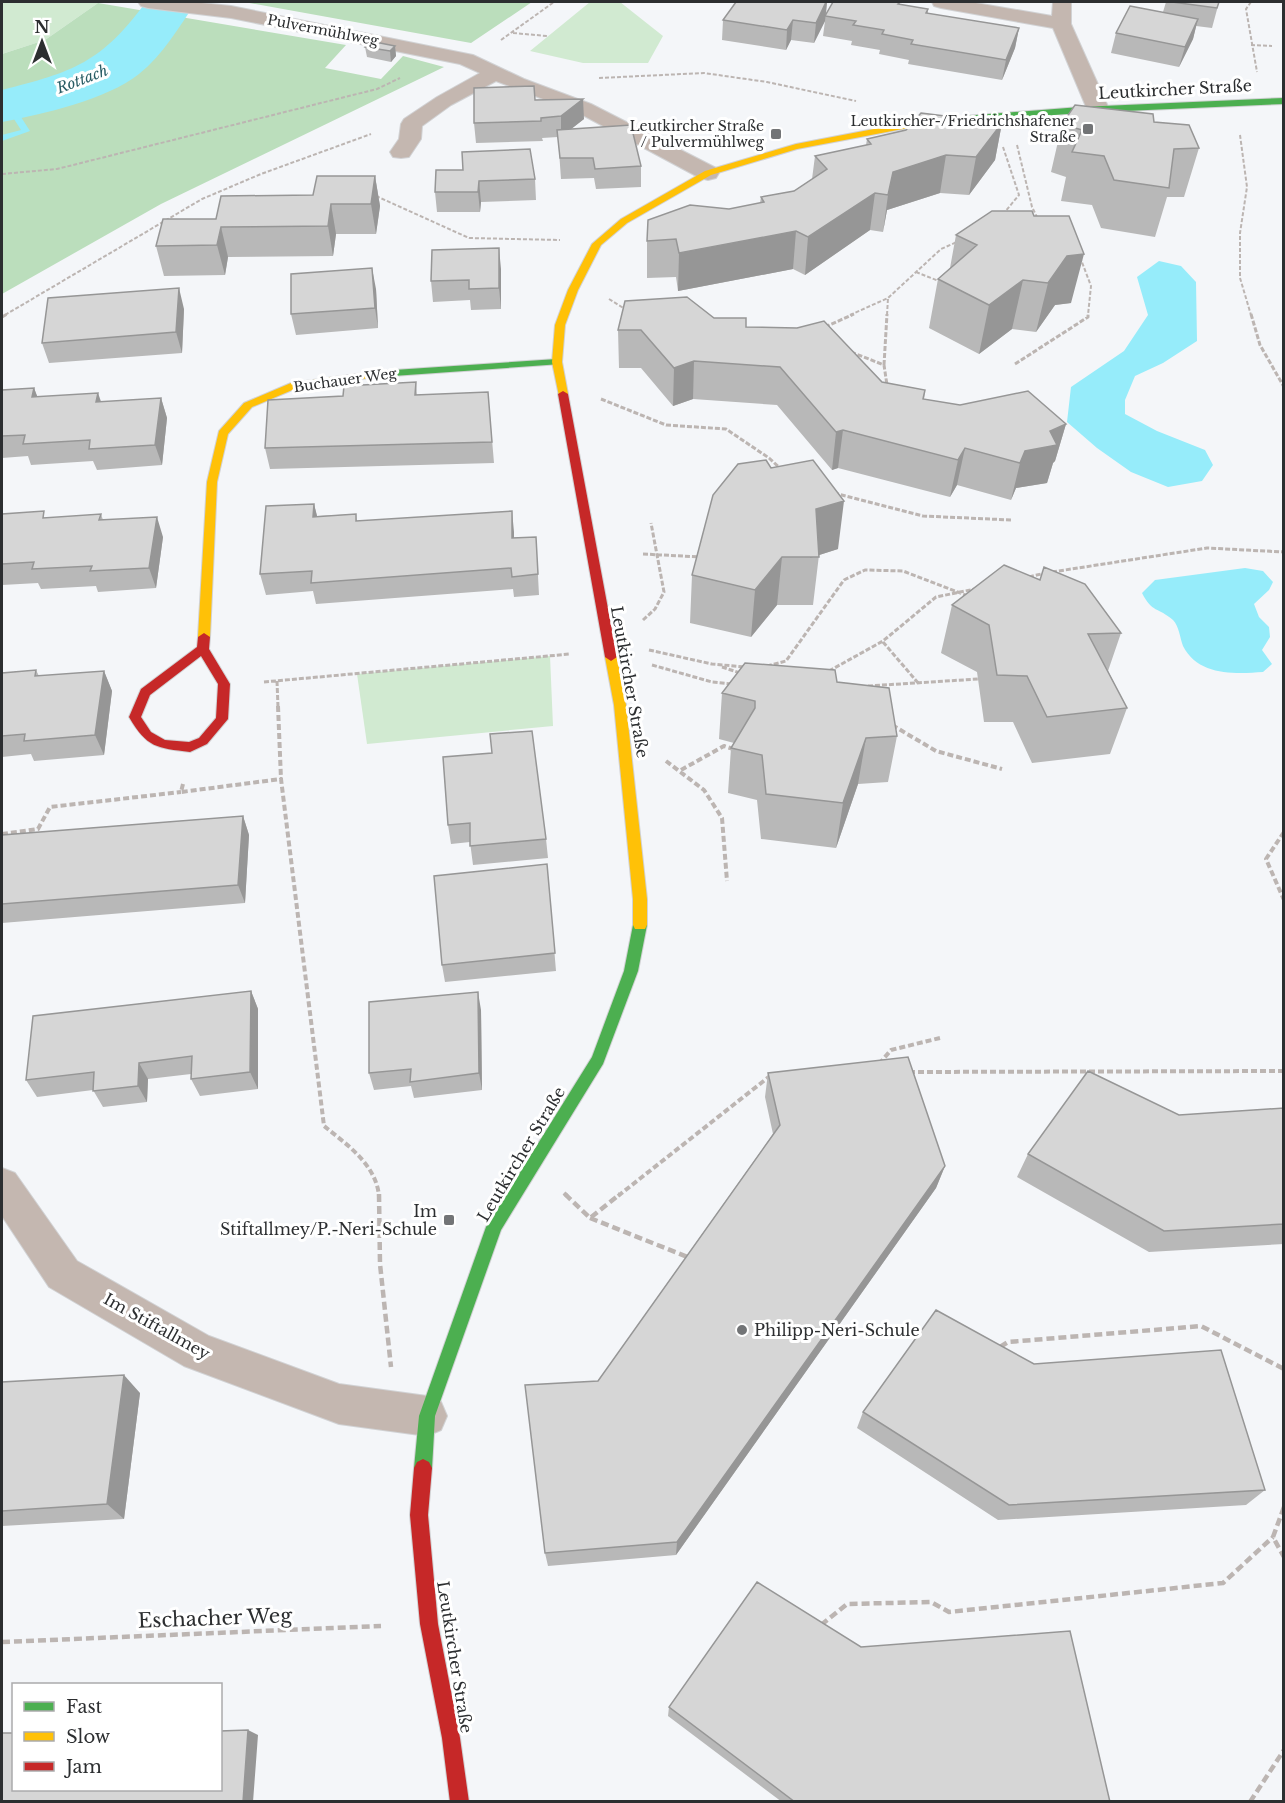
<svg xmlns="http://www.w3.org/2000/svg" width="1285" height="1803" font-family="'Libre Baskerville',serif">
<rect width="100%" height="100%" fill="#f4f6f9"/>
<path fill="#d1ead1" d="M2,2L98,3L45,40L2,54Z
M590,2H620L663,36L648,63H583L530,51Z
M550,656L553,726L367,744L357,674Z"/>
<path fill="#bbdebc" d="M244,2H532L471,43Z
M98,3L346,45L325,68L381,79L403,56L444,67L161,204L2,294V54L45,40Z"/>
<path fill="#96ecfa" d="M1159,261L1181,266L1196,282L1197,341L1163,363L1135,376L1125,400V414L1157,431L1205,450L1213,465L1202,481L1168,487L1131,472L1097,448L1067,422L1071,387L1124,351L1148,315L1137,277Z
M1245,568L1263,571L1273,582L1269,590L1254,604L1259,617L1269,627L1270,637L1262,650L1272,664L1263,672C1235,674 1198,676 1183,646C1180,638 1179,626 1173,620C1158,607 1152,613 1142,593L1155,580Z"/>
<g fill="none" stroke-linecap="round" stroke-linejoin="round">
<path fill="#96ecfa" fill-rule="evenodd" d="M6,103H12L30,131L2,141V135L21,130L5,105Z"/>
<path fill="#96ecfa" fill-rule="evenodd" d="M146,2H196C179,27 163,55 139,74C106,100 43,114 2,122V90C73,72 101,63 146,2Z"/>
<g stroke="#d1d2d4" stroke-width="2">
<path id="street" d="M138,2H192L231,6L473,55L524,79L591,104L716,168L719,173L716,178L708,180L700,178L577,112L496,81L451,105L422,126L421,139L409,157L401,158L393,157L390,152L399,139L401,124L404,119L437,97L480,73L460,64L231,18L148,8L141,6Z
M932,2H970L1052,16L1053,2H1071V24L1109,109L1105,113L1098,115L1091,113L1087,109L1053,28L941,8L934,6Z
M2,1168L15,1173L77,1261L209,1336L339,1384L427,1396L441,1402L447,1416L441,1430L427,1436L339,1424L184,1366L49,1287L2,1216Z"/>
</g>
<g stroke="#d1d2d4" stroke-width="2">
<path id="fast" d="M1284,98V104L1080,113L926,125L922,122L926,119L1080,107Z
M557,359L562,362L561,364L379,377L374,374L379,371Z
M640,919L645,921L647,925L638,971L603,1064L501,1230L435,1416L432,1468L429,1474L423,1477L417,1474L414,1468L419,1416L486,1227L592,1057L624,971L633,925L635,921Z"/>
</g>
<g stroke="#d1d2d4" stroke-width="2">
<path id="slow" d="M926,119L930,122L929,124L797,149L711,175L627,223L601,245L578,290L565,325L562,362L568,394L563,397L559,396L552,362L555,325L568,290L592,244L621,219L705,171L796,144Z
M379,371L384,374L383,376L297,388L252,407L228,434L217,482L210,637L204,641L200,640L198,637L207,482L219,431L244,403L291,383Z
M611,653L617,657L626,705L647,899V925L645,929H635L633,925V899L614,705L605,657Z"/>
</g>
<g stroke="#d1d2d4" stroke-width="2">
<path id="jam" d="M563,391L568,394L617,657L611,661L605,657L558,394Z
M204,633L210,637L209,649L230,684L228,719L207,744L190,752C157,748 147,748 129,717L141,689L197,647L198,637ZM201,656L218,684L216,718L199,738L189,742L165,740L151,732L141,717L150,695Z
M423,1459L429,1462L432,1468L428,1515L438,1624L460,1738L469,1802H450L442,1738L420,1624L410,1515L414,1468L417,1462Z"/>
</g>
<path stroke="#bcb5b2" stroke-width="2" stroke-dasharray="4 2" stroke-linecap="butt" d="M1251,2L1246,9L1257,72
M513,33L547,36
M501,40L554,2
M1251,45L1272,46
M599,78L704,73L767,82L856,101
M1240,135L1247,187L1240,233V278L1251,315
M1017,145L1032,207L1039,221
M1003,147L1019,195L1004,213
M2,174L57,169L377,89L400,78
M376,196L469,238L560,240
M1080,257L1091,286L1088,315
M916,272L941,282
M609,299L625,309
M5,315L202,199L261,174L371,134
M850,315L888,298L941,249L959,241
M887,315L888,298"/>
<path stroke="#bcb5b2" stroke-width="3" stroke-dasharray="5 2" stroke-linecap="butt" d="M1251,314L1260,345L1284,387
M2,317L7,314
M825,327L854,314
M851,352L884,365L887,385
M1015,364L1088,317V314
M884,365L887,314
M601,399L666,425L726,429L769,458L782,470
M834,493L923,516L1011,520
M643,554L700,557
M1052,572L1207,548L1284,552
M1029,577L1045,573
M643,620L655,609L664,592L651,523
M883,642L919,684
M649,650L712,664L745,667
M652,665L712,682L732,684
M767,666L786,661L844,580L865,570L903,571L968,596
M722,667L740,673
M829,671L883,641L936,597L975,589
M277,681L278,707
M264,682L570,654
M868,686L978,679"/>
<path stroke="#bcb5b2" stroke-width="4" stroke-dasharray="6 3" stroke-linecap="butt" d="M278,706L281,779
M892,725L936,751L1002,769
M666,761L704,790L722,818L727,881
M681,770L724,746L736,750
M183,784L181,792L281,779L324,1126C346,1144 376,1164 379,1196
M1284,832L1266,859L1284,900
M2,834L38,829L50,807L181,792
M879,1064L891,1050L940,1038
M909,1072L1284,1071
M564,1193L567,1196
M618,1196L770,1076"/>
<path stroke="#bcb5b2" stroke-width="4.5" stroke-dasharray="8 4" stroke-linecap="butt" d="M379,1194L380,1264L391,1367
M565,1194L590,1218L620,1194
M590,1218L690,1258
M1000,1347L1008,1342L1201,1326L1284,1369
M1284,1507L1273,1537L1284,1557
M821,1625L847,1604L931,1602L949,1612L1223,1583L1273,1537
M2,1642L381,1626
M1250,1802L1284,1750"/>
<use href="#street" fill="#c4b7b0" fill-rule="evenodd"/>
<use href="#fast" fill="#4caf50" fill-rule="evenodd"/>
<use href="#slow" fill="#ffc107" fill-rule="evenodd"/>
<use href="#jam" fill="#c62828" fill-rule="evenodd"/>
</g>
<path fill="#b8b8b8" d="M727,2H827L826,14L899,5L928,9V14L1019,28L1015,48L1002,80L908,64L909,60L879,54L880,50L851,45L852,41L823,36L825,21L814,43L791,40L786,50L722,40L723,20L735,3Z
M1166,2H1219L1212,28L1196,26L1193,39L1179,67L1111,53L1116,33L1163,12Z
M395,46L396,56L391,62L367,57L365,47Z
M535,100L584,119L571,129L641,166V187L596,189L594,178L561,179L558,137L542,138L543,141L476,143L474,123Z
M1154,122L1199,148L1184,197H1167L1155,237L1101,228L1092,205L1061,201L1066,177L1051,172L1062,124Z
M1002,123L995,160L969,195L940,193L887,210L883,232L870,230L805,275L793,269L678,291L676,277L647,278V241L729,209L760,203L761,197L794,191L812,179L815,156L866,145L867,139Z
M436,170L535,179L536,200L481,202L480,212H437L435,192Z
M375,176L380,206L376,234H336L333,256L228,257L225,275L164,276L156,246L216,219L313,195Z
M992,211L1071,303L1055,305L1036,332L1012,329L979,354L929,328L938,279L950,268L956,235Z
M501,269V309L471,310L470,300L433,302L431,281Z
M376,289L378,328L296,335L291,314Z
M184,309L182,353L49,363L42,343Z
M714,318L746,327L882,382L925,390L924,399L1066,424L1055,461L1053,463L1047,483L1016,488L1011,500L957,485L950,497L838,468L832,470L777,405L693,399L673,406L641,368H619L618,330Z
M416,382L417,395L488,392L494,463L270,469L265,448L343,396Z
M34,388L37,396L101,402L161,398L167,418L162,465L97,470L93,461L31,465L28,456L2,458V390Z
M771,468L838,549L819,555L813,605H777L751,637L690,623L692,575Z
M314,504L317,516L356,514L357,521L514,532V538L536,537L539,595L514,597L513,589L316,604L313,591L266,595L260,574Z
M2,514L47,518L101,514L103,520L163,537L156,588L98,592L96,586L41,589L38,583L2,585Z
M1040,580L1121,633L1108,671L1127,708L1110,754L1032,763L1013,722H984L977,672L941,653L952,605Z
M36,670L39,676L104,671L112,691L104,755L34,761L31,754L2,757V673Z
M837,682L897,736L888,782L858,784L836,848L761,839L757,800L728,793L731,748L734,743L719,739L722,693Z
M443,757L546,839L548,858L473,865L470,842L451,844L448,825Z
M243,816L249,835L245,903L2,923V835Z
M547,864L556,971L445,982L442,965Z
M251,991L258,1009V1089L200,1096L191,1079V1074L148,1079L147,1102L103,1107L93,1090L37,1097L26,1080Z
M481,1010L482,1090L414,1098L411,1086L374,1090L369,1073Z
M768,1073L945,1166L936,1188L676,1555L548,1566L545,1553L598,1381L773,1134L765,1097Z
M1284,1108V1244L1149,1252L1017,1177L1028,1154L1179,1115Z
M2,1382L140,1393L124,1519L2,1526Z
M863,1412L1265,1490L1246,1505L998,1520L857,1428Z
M669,1707L1110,1802H782L668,1716Z"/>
<path fill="#969696" d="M826,2H827L825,21L814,43L816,23Z
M1198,19L1193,39L1179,67L1185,47Z
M793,20L791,40L786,50L787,30Z
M1019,28L1015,48L1002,80L1006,60Z
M395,46L396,56L391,62L390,51Z
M583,99L584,119L561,137V116Z
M1002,123L995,160L969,195L976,157Z
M946,155L940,193L887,210L883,232L888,195L893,172Z
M375,176L380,206L376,234L371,204Z
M479,181L481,202L480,212L478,192Z
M875,193L870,230L805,275L808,237Z
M331,204L336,234L333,256L328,226Z
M221,227L228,257L225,275L217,245Z
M796,231L793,269L678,291L679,253Z
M499,248L501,269V309L499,288Z
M1084,254L1071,303L1055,305L1036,332L1048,283L1067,256Z
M372,268L376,289L378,328L375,308Z
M1023,280L1012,329L979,354L989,305Z
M179,288L184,309L182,353L176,332Z
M694,361L693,399L673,406L674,368Z
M34,388L42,409L32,397Z
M98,393L105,413L96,402Z
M161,398L167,418L162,465L155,445Z
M1066,424L1055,461L1053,463L1047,483L1016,488L1011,500L1020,463L1025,451L1050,431Z
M843,430L838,468L832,470L836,432Z
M965,448L957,485L950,497L958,460Z
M844,501L838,549L810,558L816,509Z
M314,504L319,524L313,517Z
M512,511L514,532V558L512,538Z
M157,517L163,537L156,588L149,568Z
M782,557L777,605L751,637L755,590Z
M104,671L112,691L104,755L95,735Z
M866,738L858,784L836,848L843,803Z
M243,816L249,835L245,903L238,885Z
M251,991L258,1009V1089L250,1072Z
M478,992L481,1010L482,1090L479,1073Z
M139,1063L148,1079L147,1102L138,1086Z
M945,1166L936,1188L676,1555L677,1542Z
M124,1375L140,1393L124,1519L107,1504Z
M248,1730L258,1735L253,1802H243Z"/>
<path fill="#d6d6d6" stroke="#969696" stroke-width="1.5" d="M736,2H826L816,23L793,20L787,30L723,20Z
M833,2H900L898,4L928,9L926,13L1019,28L1006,60L911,44L913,40L882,34L884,30L853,25L856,21L825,16Z
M1172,2H1219L1217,8Z
M1130,6L1198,19L1185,47L1116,33Z
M370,41L395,46L390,51L365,47Z
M534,86L535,100L583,99L561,116L541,118V121L474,123V88Z
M1075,105L1153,114L1154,122L1189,125L1199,148L1174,149L1169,188L1114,180L1104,156L1072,152L1082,130L1062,124Z
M921,113L1002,123L976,157L946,155L893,172L888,195L875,193L808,237L796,231L679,253L676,239L647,241L648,220L690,205L729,209L764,202L761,197L794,191L827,169L815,156L871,144L867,139L906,130Z
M631,125L641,166L595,169L593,158H560L557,130Z
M530,149L535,179L479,181L478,192H435L436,170H463L462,152Z
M317,176H375L371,204H331L328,226L221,227L217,245L156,246L163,219H216L221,196L313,195Z
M992,211H1032L1034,216H1069L1084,254L1067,256L1048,283L1023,280L989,305L938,279L977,245L956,235Z
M499,248V288L469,289V280L431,281L432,250Z
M372,268L375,308L291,314V274Z
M179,288L176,332L42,343L48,298Z
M687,297L714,318H746V327L797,328L824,321L882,382L925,390L923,399L960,405L1028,391L1066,424L1050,431L1057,445L1025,451L1020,463L965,448L958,460L843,430L836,432L780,367L694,361L674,368L641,330H618L625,301Z
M416,382L415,395L488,392L492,442L265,448L268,400L343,396L344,386Z
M34,388L32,397L98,393L96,402L161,398L155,445L89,449L90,440L23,444L25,435L2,436V390Z
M766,460L771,468L813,460L844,501L816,509L819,557H782L755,590L692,575L713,495L738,464Z
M314,504L313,517L356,514V521L512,511V538L536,537L538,574L512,577L511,568L311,583L312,571L260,574L266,506Z
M44,511L43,518L101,514L99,520L157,517L149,568L90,571L92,566L32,569L34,562L2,564V514Z
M1004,565L1040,580L1044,567L1085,584L1121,633L1088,634L1127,708L1047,717L1027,676L997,675L989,625L952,605Z
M745,663L835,670L837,682L889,688L897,736L866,738L843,803L766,794L762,755L731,748L755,708V701L722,693Z
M36,670L35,676L104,671L95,735L24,741L25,734L2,736V673Z
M532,731L546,839L470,846V823L448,825L443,757L492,753L490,734Z
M243,816L238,885L2,904V835Z
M547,864L555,953L442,965L434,876Z
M251,991L250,1072L191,1079L192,1056L139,1063L138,1086L93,1091L94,1072L26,1080L33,1016Z
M478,992L479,1073L410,1082L411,1069L369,1073V1002Z
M908,1057L945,1166L677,1542L545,1553L525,1385L598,1381L780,1125L768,1073Z
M1088,1071L1179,1115L1284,1108V1224L1164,1231L1028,1154Z
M936,1310L1034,1364L1221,1350L1265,1490L1009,1505L863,1412Z
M124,1375L107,1504L2,1511V1382Z
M757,1582L861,1647L1070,1631L1110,1802H795L669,1707Z
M248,1730L243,1802H2V1733H14V1790H220V1731Z"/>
<g fill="#727476" stroke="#fff" stroke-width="2">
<rect x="1082" y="123" width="12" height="12" rx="3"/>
<rect x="770" y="128" width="12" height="12" rx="3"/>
<rect x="443" y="1214" width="12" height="12" rx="3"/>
<circle cx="742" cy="1330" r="6"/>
</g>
<g text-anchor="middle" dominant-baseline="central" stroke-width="6" stroke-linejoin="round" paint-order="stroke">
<g font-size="14" fill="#2c2e30" stroke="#fff">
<text transform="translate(323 30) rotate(11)">Pulvermühlweg</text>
<text transform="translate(345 380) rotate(-8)">Buchauer Weg</text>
</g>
<g font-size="14" fill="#2c2e30" stroke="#fff" text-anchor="end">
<text x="1076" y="121">Leutkircher-/Friedrichshafener<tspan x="1076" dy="16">Straße</tspan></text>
<text x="764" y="126">Leutkircher Straße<tspan x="764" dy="16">/ Pulvermühlweg</tspan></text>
</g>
<g font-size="15" font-style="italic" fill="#285c64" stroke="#fff">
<text transform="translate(82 79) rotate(-21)">Rottach</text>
</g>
<g font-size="16" fill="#2c2e30" stroke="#fff">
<text transform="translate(1175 89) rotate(-3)">Leutkircher Straße</text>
<text transform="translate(630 682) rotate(80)">Leutkircher Straße</text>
<text transform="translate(521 1154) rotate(-59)">Leutkircher Straße</text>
<text transform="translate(157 1326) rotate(29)">Im Stiftallmey</text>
<text transform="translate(455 1657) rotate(81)">Leutkircher Straße</text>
</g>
<g font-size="16" fill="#2c2e30" stroke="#fff" text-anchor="end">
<text x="437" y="1211">Im<tspan x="437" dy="18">Stiftallmey/P.-Neri-Schule</tspan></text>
<text x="754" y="1330" text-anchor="start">Philipp-Neri-Schule</text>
</g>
<g font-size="20" fill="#2c2e30" stroke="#fff">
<text transform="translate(215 1618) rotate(-2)">Eschacher Weg</text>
</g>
</g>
<rect width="1285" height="1803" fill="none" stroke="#2c2e30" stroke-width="6"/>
<rect x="12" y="1683" width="210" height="108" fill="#ffffff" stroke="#ababac" stroke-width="1.5"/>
<rect x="24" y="1702" width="30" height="9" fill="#4caf50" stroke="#ababac" stroke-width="1.5"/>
<text x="66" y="1713" font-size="18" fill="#2c2e30">Fast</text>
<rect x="24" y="1732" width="30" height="9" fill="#ffc107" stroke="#ababac" stroke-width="1.5"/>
<text x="66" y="1743" font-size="18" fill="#2c2e30">Slow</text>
<rect x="24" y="1762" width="30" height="9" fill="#c62828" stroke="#ababac" stroke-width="1.5"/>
<text x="66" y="1773" font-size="18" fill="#2c2e30">Jam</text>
<g transform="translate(42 42)" stroke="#ffffff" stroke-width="4.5" paint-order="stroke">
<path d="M0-4.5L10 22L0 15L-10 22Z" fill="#2c2e30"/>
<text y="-9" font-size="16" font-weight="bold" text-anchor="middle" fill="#2c2e30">N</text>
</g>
</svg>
